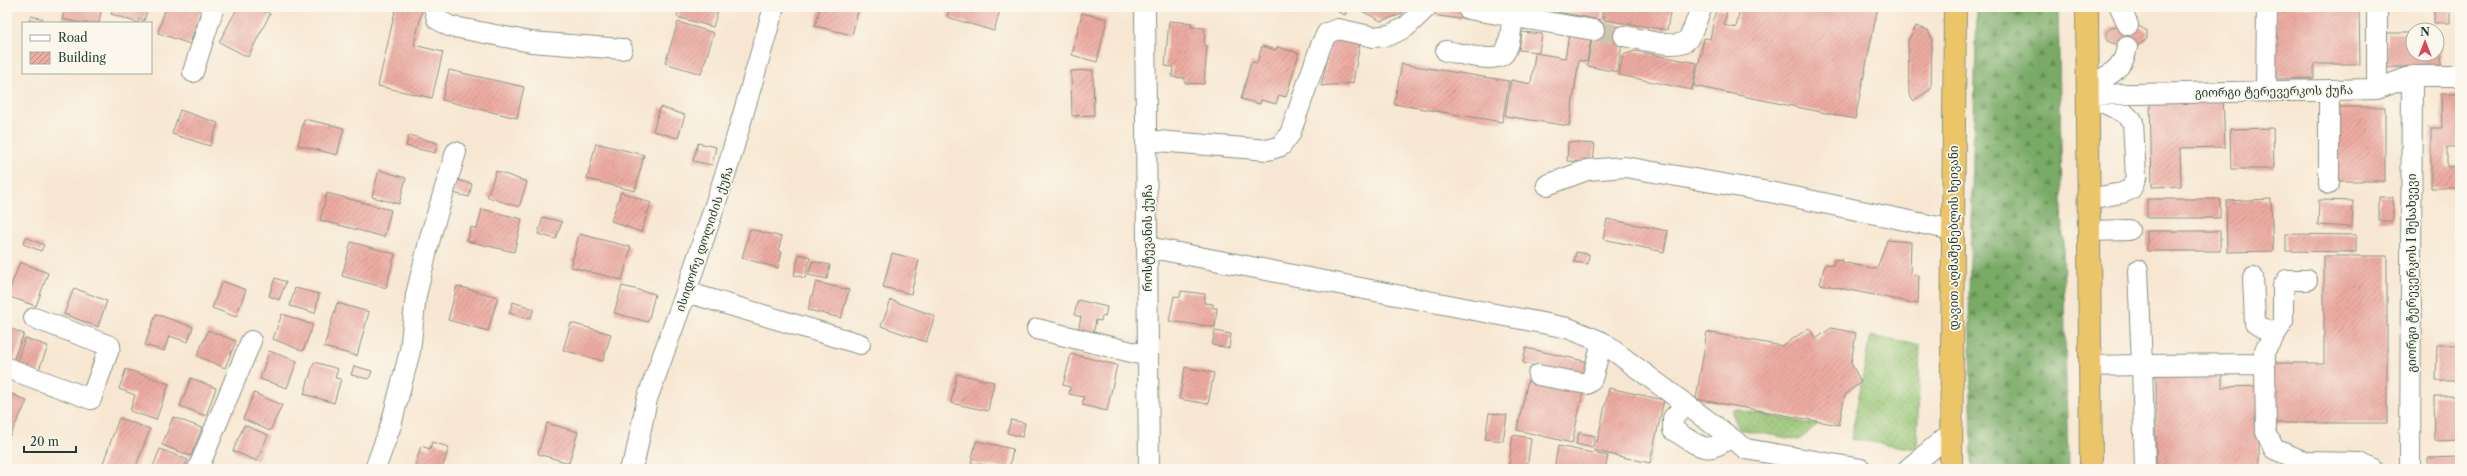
<svg xmlns="http://www.w3.org/2000/svg" width="2467" height="476" font-family="'Libre Caslon Text','Noto Serif Georgian',serif">
<defs>
<pattern id="grass-dots" width="8" height="8" patternUnits="userSpaceOnUse"><rect width="8" height="8" fill="#97c574"/><path d="M2 2h.1M6 6h.1" fill="none" stroke="#7ba160" stroke-width="1.8" stroke-linecap="round"/></pattern>
<pattern id="forest-firs" width="22" height="20" patternUnits="userSpaceOnUse"><rect width="22" height="20" fill="#79aa66"/><path d="M5 1l3.5 6h-7zM16 11l3.5 6h-7z" fill="#638c55"/></pattern>
<pattern id="building-hatch" width="6" height="6" patternUnits="userSpaceOnUse"><rect width="6" height="6" fill="#edaba2"/><path d="M-1 1l2-2M0 6l6-6M5 7l2-2" fill="none" stroke="#bf8c85"/></pattern>
</defs>
<rect width="100%" height="100%" fill="#fbf7ec"/>
<filter id="ink" filterUnits="userSpaceOnUse"><feTurbulence type="fractalNoise" baseFrequency=".025" numOctaves="2"/><feDisplacementMap in="SourceGraphic" scale="8" xChannelSelector="R" yChannelSelector="G"/><feConvolveMatrix kernelMatrix="1 2 1 2 8 2 1 2 1" color-interpolation-filters="sRGB"/></filter>
<filter id="wash" filterUnits="userSpaceOnUse"><feTurbulence type="fractalNoise" baseFrequency=".012" numOctaves="4" result="noise"/><feDisplacementMap in="SourceGraphic" scale="16" xChannelSelector="R" yChannelSelector="G"/><feGaussianBlur stdDeviation="0.9" result="paint"/><feColorMatrix in="noise" values="0 0 0 0 0 0 0 0 0 0 0 0 0 0 0 0 0 1.4 0 .05"/><feComposite in="paint" operator="in"/></filter>
<g filter="url(#wash)">
<rect width="100%" height="100%" fill="#f7e7d2"/>
<path fill="url(#grass-dots)" stroke="#5b8154" d="M1870,336L1920,345L1917,449L1851,439Z
M1733,409L1818,425L1799,440L1739,429L1732,413Z"/>
<path fill="url(#forest-firs)" stroke="#4c744d" d="M1977,7H2058L2068,469H1972L1969,294Z"/>
<g id="blocks">
<path fill="url(#building-hatch)" d="M65,7H102L99,23H80L62,19Z
M113,7H148L144,21L139,19L138,23L111,14Z
M166,7H189L201,11L190,44L158,33Z
M238,7H257L270,14L248,57L219,42Z
M396,7H423L414,45L443,52L432,98L378,86Z
M680,7H719L713,27L677,17Z
M820,7H859L852,35L815,26Z
M950,7H1001L994,31L947,17Z
M1340,7H1348L1345,15L1338,12Z
M1354,7H1404L1402,14L1381,21Z
M1433,7H1461L1460,19L1432,15Z
M1552,7H1603L1601,20L1552,11Z
M1606,7H1671L1667,30L1604,20Z
M1740,7H1878L1855,119L1694,86L1704,38L1710,39L1716,9L1727,11L1724,25L1736,28Z
M2275,7H2359L2360,64H2314V78L2275,79Z
M2434,7H2450V23H2434Z
M1082,13L1107,19L1097,62L1072,55Z
M31,16L43,19L42,23H29Z
M1169,21L1192,23L1191,27L1205,28L1204,45L1207,46L1204,84L1185,83V78L1172,77L1173,67L1165,66Z
M678,22L714,33L701,74L665,63Z
M1595,22L1625,28L1617,72L1587,66Z
M2121,25H2137L2147,31V39L2136,47H2122L2107,41L2106,33L2111,27Z
M1916,26L1928,30L1932,39L1931,89L1913,101L1909,94L1908,41Z
M1570,29L1592,33L1587,62L1579,60L1569,126L1505,116L1511,80L1531,84L1535,53L1565,58Z
M1522,32L1542,34L1539,52L1519,50Z
M2387,33H2413V54H2437V33H2441V67H2387Z
M1333,36L1360,43L1353,83L1321,86Z
M1262,46L1276,50L1277,47L1299,53L1286,97L1279,95L1276,104L1261,100L1260,104L1241,99L1251,62L1257,63Z
M1635,51L1697,63L1692,90L1619,75L1623,55Z
M1402,64L1509,81L1502,122L1394,104Z
M449,70L524,87L517,118L442,100Z
M1093,70L1094,115L1072,116L1071,71Z
M2441,94H2460V147H2447V167H2460V188H2431V128H2442Z
M2223,98L2225,147L2180,148L2181,186L2152,187L2150,100Z
M660,107L685,115L678,138L653,131Z
M2333,107H2385V181H2333Z
M180,110L218,123L210,146L172,134Z
M304,119L344,128L337,155L298,145Z
M2273,128L2274,169H2231L2230,129Z
M409,135L437,143L435,153L406,146Z
M1568,142L1595,144L1593,163L1567,161Z
M596,143L644,155L635,191L587,179Z
M698,143L716,147L712,165L693,161Z
M379,170L406,178L399,204L372,197Z
M496,171L527,182L519,207L487,197Z
M457,180L472,184L469,197L453,193Z
M621,192L651,203L641,232L611,221Z
M327,193L391,210L384,237L320,220Z
M2379,197H2393V221H2379Z
M2147,199H2220V218H2147Z
M2271,199L2273,251L2227,252L2226,201Z
M2319,200L2353,201L2352,227L2318,225Z
M482,209L522,219L514,252L467,241L471,227L477,229Z
M543,217L562,222L556,239L538,234Z
M1607,219L1668,231L1664,252L1603,239Z
M750,229L782,237L778,251L782,252L778,268L742,258Z
M2147,231H2220V251H2147Z
M579,234L631,247L622,280L571,267Z
M2286,234L2356,235V252L2286,251Z
M26,237L44,245L41,251L23,244Z
M1887,240L1911,242L1910,274L1919,276L1918,304L1820,284L1825,264L1833,265L1834,259L1842,260L1841,262L1877,269Z
M351,242L395,254L386,288L342,276Z
M1576,252L1589,254L1588,264L1574,262Z
M892,253L919,260L911,294L883,287Z
M799,254L810,257L805,278L794,275Z
M2324,256H2387V423H2271V363H2324Z
M812,261L830,265L827,279L808,275Z
M20,262L48,273L36,306L7,296Z
M275,278L286,282L279,300L269,296Z
M222,281L246,290L236,317L212,308Z
M816,282L849,290L841,318L808,310Z
M457,286L498,297L488,331L448,320Z
M622,286L655,294L648,322L614,313Z
M74,288L107,301L98,327L64,314Z
M295,288L319,294L315,313L290,306Z
M1181,291L1205,294L1204,303L1213,304V308H1217L1215,327L1169,321L1174,296L1180,297Z
M891,300L935,316L926,342L881,326Z
M1078,300L1107,307L1105,317L1102,316L1101,321L1096,320L1093,334L1078,331L1081,317L1074,315Z
M513,302L534,309L530,319L509,313Z
M337,303L369,312L357,356L324,347Z
M156,314L193,327L188,342L169,336L164,351L145,345Z
M282,314L313,325L303,351L273,339Z
M571,323L611,334L603,361L563,350Z
M7,327L24,334L12,364L7,362Z
M1809,328L1816,339L1831,328L1856,333L1851,363L1861,382L1845,395L1839,425L1696,399L1707,332L1782,346Z
M208,330L236,341L225,368L197,356Z
M1215,331L1231,334L1229,348L1212,345Z
M25,338L48,346L38,372L16,364Z
M2437,345H2460V381H2436Z
M1526,348L1589,362L1585,377L1523,363Z
M269,351L297,361L287,388L260,379Z
M1071,354L1117,365L1107,411L1082,405L1084,397L1069,394L1070,387L1063,385Z
M314,362L338,369L335,378L341,379L334,403L304,394Z
M354,366L372,371L369,379L351,375Z
M1185,367L1214,373L1208,404L1179,399Z
M126,369L169,384L156,420L130,411L135,395L119,389Z
M2156,371H2222V387L2259,386V469H2156Z
M957,374L994,382L988,411L951,403Z
M191,378L216,388L206,416L180,406Z
M1528,380L1583,393L1572,443L1517,430Z
M1609,388L1664,400L1650,463L1595,451Z
M7,392L27,401L10,436L7,434Z
M254,393L282,405L270,431L243,419Z
M2434,396H2460V440L2435,441Z
M1489,413L1507,415L1503,441L1485,439Z
M173,417L202,428L191,456L162,445Z
M119,418L150,429L135,469H101Z
M1011,420L1025,423L1022,437L1007,433Z
M547,423L578,432L569,463L538,454Z
M244,425L268,435L257,461L233,451Z
M1579,433L1595,436L1593,448L1576,444Z
M1513,435L1531,438L1527,469H1508Z
M976,441L1013,449L1009,469L971,463Z
M432,442L449,447L442,469H414L421,446L430,449Z
M1558,446L1608,456L1605,469H1554Z
M160,449L188,460L184,469H152Z
M2460,457V469H2428V458Z"/>
</g>
</g>
<g filter="url(#ink)">
<use href="#blocks" fill-opacity="0" stroke="#8b9283" stroke-width="1"/>
<g fill="none" stroke-linecap="round" stroke-linejoin="round">
<path stroke="#ccc5b2" stroke-width="20" stroke-dasharray="20 10" stroke-linecap="butt" d="M1594,30L1624,36"/>
<g stroke="#8b9283" stroke-width="22">
<path id="minor" d="M434,7L437,19L449,26L531,42L622,49
M1145,7L1149,469
M2120,7L2128,25
M2377,7V89
M1468,9L1594,30
M1624,36C1638,38 1679,51 1688,39C1694,30 1697,17 1702,7
M1446,51C1459,53 1498,65 1505,52C1511,43 1511,27 1513,16
M193,72L212,13L210,7
M2087,86C2107,77 2124,70 2127,47
M2329,90V184
M2266,91L2267,7
M2087,95L2377,89L2412,76H2460
M1146,140L1268,150L1281,146L1290,134L1321,45L1327,33L1338,29L1374,37L1390,35L1406,27L1427,7
M1547,185L1587,170L1625,167L1775,193L1953,230
M2088,199L2122,193L2131,189L2136,178L2133,122L2123,112L2092,97
M2088,231L2129,230
M1147,247L1568,328L1602,342L1746,449L1861,469
M2253,277L2255,323L2274,336
M686,292L860,344
M1037,329L1148,356
M2265,364V350L2283,322V286L2287,280H2307
M2090,366L2142,365L2138,270
M7,368L91,399L110,346L34,318
M1538,375L1587,384L1592,379L1602,342
M1686,404L1673,418V430C1696,443 1706,458 1730,437
M198,469L251,341
M375,469L391,425L410,351L416,295L431,234L456,152
M629,469L635,458L647,399L686,292L729,163L774,7
M1908,469L1951,433
M2145,469L2142,365L2265,364L2266,432L2274,449L2305,462L2360,463L2372,469
M2410,469L2412,76"/>
</g>
<g stroke="#8b9283" stroke-width="24">
<path id="highway" d="M2087,7L2091,469
M1951,469L1955,7"/>
</g>
<use href="#minor" stroke="#fff" stroke-width="20"/>
<use href="#highway" stroke="#edc569" stroke-width="22"/>
</g>
</g>
<g text-anchor="middle" dominant-baseline="central" stroke-width="3.5" stroke-linejoin="round" paint-order="stroke">
<g font-size="12" fill="#1f3d34" stroke="#fbf7ec">
<text transform="translate(2274 91) rotate(-1)">გიორგი ტერევერკოს ქუჩა</text>
<text transform="translate(1147 238) rotate(-90)">როსტევანის ქუჩა</text>
<text transform="translate(1953 238) rotate(-90)">დავით აღმაშენებლის ხეივანი</text>
<text transform="translate(704 239) rotate(-71)">ისიდორე დოლიძის ქუჩა</text>
<text transform="translate(2411 273) rotate(-90)">გიორგი ტერევერკოს I შესახვევი</text>
</g>
</g>
<rect width="2467" height="476" fill="none" stroke="#fbf7ec" stroke-width="24"/>
<rect x="22" y="22" width="130" height="52" fill="#fbf7ec" stroke="#a3ada2"/>
<rect x="30" y="35" width="20" height="6" fill="#ffffff" stroke="#a3ada2"/>
<text x="58" y="42" font-size="12" fill="#1f3d34">Road</text>
<rect x="30" y="52" width="20" height="12" fill="url(#building-hatch)" stroke="#a3ada2"/>
<text x="58" y="62" font-size="12" fill="#1f3d34">Building</text>
<g transform="translate(2425 42)"><circle r="19" fill="#fbf7ec" stroke="#a3ada2"/>
<path d="M0-3L7 15L0 10L-7 15Z" fill="#d1495b"/>
<text y="-6" font-size="11" font-weight="bold" text-anchor="middle" fill="#1f3d34">N</text>
</g>
<path d="M24 446v6h52v-6" fill="none" stroke="#1f3d34" stroke-width="2"/>
<text x="30" y="446" font-size="12" fill="#1f3d34" stroke="#fbf7ec" stroke-width="3" paint-order="stroke">20 m</text>
</svg>
